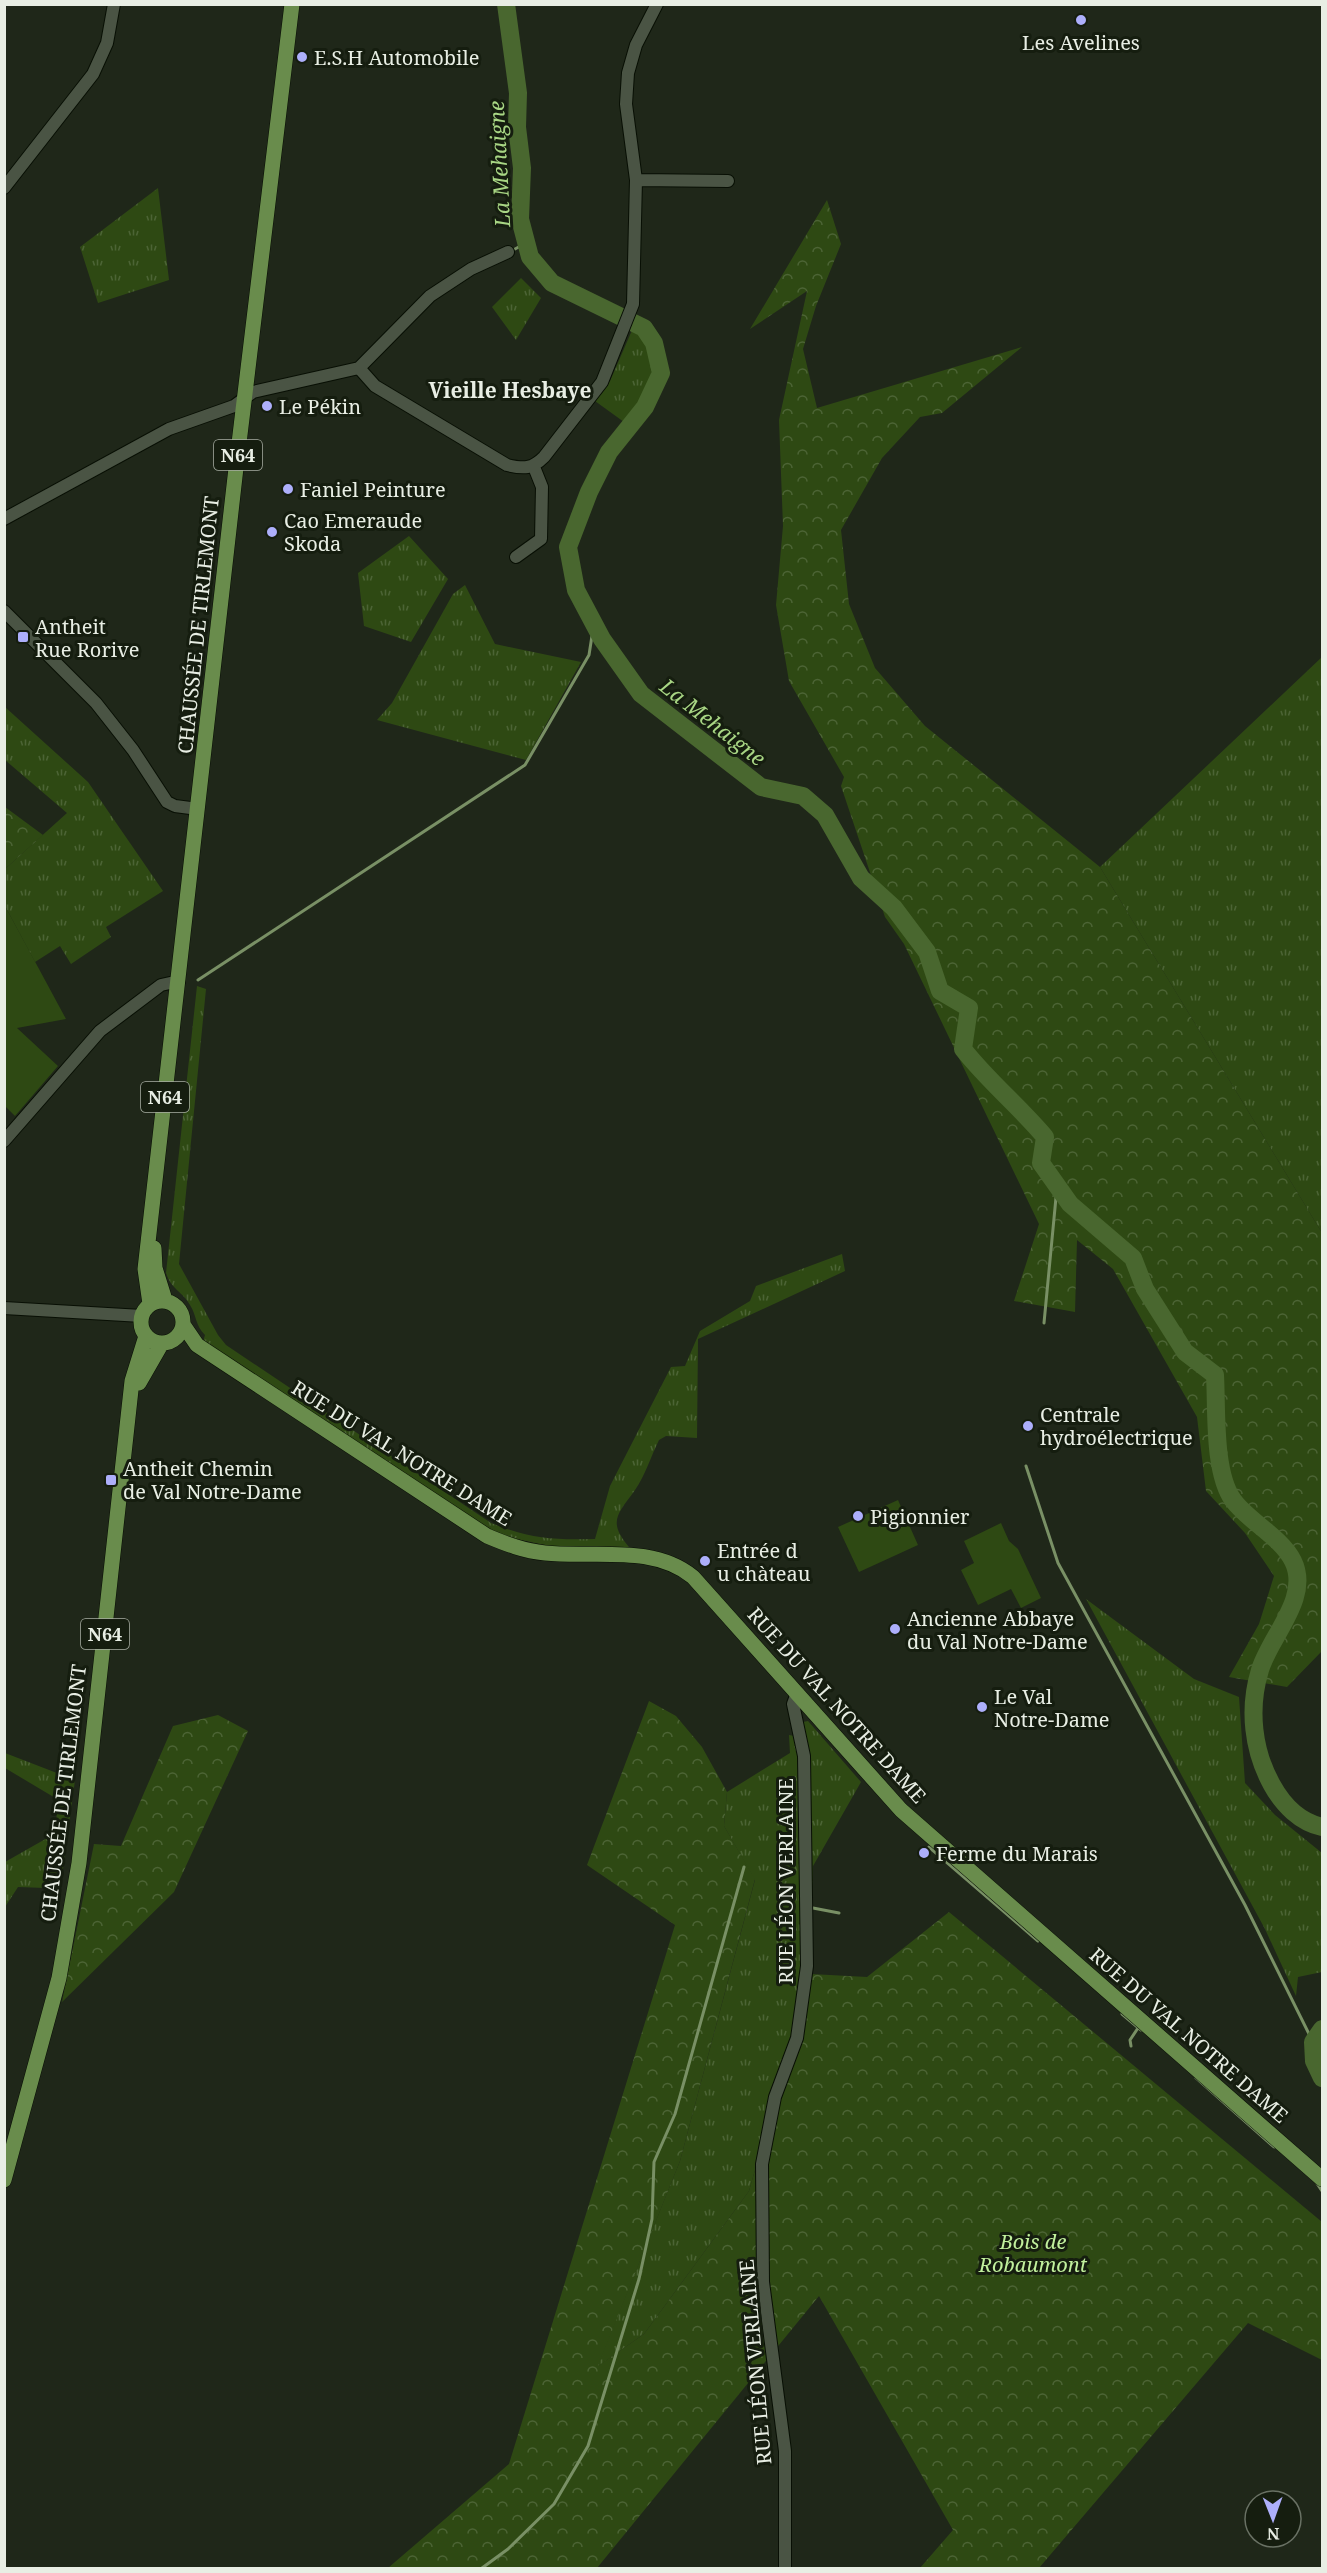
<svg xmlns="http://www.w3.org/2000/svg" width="1327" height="2573" font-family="'Noto Serif',serif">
<defs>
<pattern id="grass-tufts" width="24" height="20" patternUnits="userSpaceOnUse" patternTransform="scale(1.5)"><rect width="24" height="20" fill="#2e4913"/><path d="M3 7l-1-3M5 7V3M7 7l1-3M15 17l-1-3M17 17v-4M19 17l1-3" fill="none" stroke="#4c6435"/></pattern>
<pattern id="forest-crowns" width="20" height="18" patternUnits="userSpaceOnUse" patternTransform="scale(1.5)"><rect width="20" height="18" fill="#2e4913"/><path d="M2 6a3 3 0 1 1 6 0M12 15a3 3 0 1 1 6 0" fill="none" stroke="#4c6435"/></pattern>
</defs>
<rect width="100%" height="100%" fill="#1f2719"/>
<path fill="url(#grass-tufts)" d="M158,188L169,280L98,303L80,247Z
M521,278L541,298L516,340L492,307Z
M633,328C669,357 649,393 624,422L595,401L610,381Z
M409,536L448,579L411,642L364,626L358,573Z
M465,585L495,644L581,662L526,760L377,720L392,703L453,594Z
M1322,657V1233L1100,867Z
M5,707L88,782L163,891L106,927L111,937L71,964L60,946L35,962L5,906V869L67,813L5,760Z
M197,986L206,989L179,1264L218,1335L226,1345L491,1523C531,1539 553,1540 595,1539L610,1486L671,1367L685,1366L700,1331L750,1301L756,1286L842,1254L845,1271L698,1339L697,1438L666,1436L659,1440C651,1456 645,1476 635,1490C618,1514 607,1521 629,1547L550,1546L497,1535L203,1342L205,1335C195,1325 197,1316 190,1305C183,1292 171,1289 166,1273Z
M1086,1599L1194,1679L1239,1697L1245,1783L1275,1815L1322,1853V1972L1298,1977L1296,1996L1265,1929Z
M808,1721L861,1782L813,1866L811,1974L749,2191L644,2334L597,2367L680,2161L755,1880L724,1826L727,1792L790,1753L789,1735L805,1738L803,1722Z
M5,1753L75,1780L61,1883L46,1888L18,1887L5,1907V1862L56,1833L57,1799L5,1768Z"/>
<path fill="url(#forest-crowns)" d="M827,200L841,244L816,306L803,349L817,408L1022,347L942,413L920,417L882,458L841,530L849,604L875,668L925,726L1100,867L1322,1233V1651L1287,1687L1229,1677L1259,1624L1274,1576L1245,1533L1206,1491L1197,1417L1113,1269L1077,1240L1075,1312L1014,1301L1039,1224L904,944L885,917L841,786L844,777L789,681L776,605L783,526L779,420L807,291L750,329Z
M5,807L43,835L5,869Z
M649,1701L676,1716L702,1747L727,1792L724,1826L755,1879L680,2161L598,2366L644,2334L749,2191L811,1974L867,1977L949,1912L1322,2222V2360L1248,2323L1039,2568H920L953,2530L819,2296L597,2568H388L509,2464L675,1925L587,1865Z
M218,1715L248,1731L174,1892L62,2002L94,1844L121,1846L173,1726Z"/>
<path fill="#2e4913" d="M5,906L66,1019L17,1028L58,1066L15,1116L5,1106Z
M898,1500L918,1545L859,1572L838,1527Z
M1001,1523L1009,1541L1018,1549L1041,1598L1021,1608L1011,1589L978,1605L961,1570L974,1563L964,1541Z"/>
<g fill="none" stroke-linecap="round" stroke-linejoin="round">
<path stroke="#799065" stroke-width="3" d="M515,249L526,243
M198,980L525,765L589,655L594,623
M1044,1323L1057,1187
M1026,1466L1058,1563L1245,1905L1313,2042
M929,1847L1038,1941
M813,1908L839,1913
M1122,2014L1141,2030
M1131,2046L1130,2040L1138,2028
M1196,2078L1274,2147
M1316,2182L1322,2191
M482,2568L508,2549L554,2504L588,2446L639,2279L652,2219L654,2162L675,2114L744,1867"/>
<path stroke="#49672f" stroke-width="18" d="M506,4L518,93L517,127L522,168L520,219L530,257L552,283L644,328L654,343L661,373L645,407L609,452L589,492L568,547L576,590L602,639L641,694L761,787L803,796L825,815L861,878L894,908L927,952L940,991L969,1008L963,1049C988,1081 1019,1106 1045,1137L1041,1163L1070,1204L1133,1258L1145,1289L1185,1352L1215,1375C1217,1409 1213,1472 1233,1500C1248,1521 1281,1537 1293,1561C1311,1598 1270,1636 1260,1670C1248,1709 1253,1751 1272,1785C1283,1805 1300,1822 1322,1827
M1322,2029L1313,2042L1314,2061L1322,2078"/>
<g stroke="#080f04" stroke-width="14">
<path id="minor" d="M636,180L728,181
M4,188L93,74L107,43L114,4
M359,368L375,386L507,465C524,469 532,469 544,457L602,382L633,304L636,180L626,104L628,73L636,45L657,4
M4,519L169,429L234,406L253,392L359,368L430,296L471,269L508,252
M516,557L541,539L542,487L534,467
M4,611L96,703L133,750L167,802L175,806L198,809
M4,1141L100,1031L161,985L179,981
M4,1308L142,1316
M785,2568V2451L763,2282L762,2164L775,2097L797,2038L807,1966L804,1756L793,1704L797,1693"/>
</g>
<g stroke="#080f04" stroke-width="16">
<path id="major" d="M154,1248L155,1268L165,1300
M141 1322a21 21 0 1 1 42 0a21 21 0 1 1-42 0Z
M150,1304L145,1269L236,468L292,4
M184,1326L197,1345L487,1536C506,1544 524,1551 545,1553C594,1558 653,1544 693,1577L901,1810L1322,2179
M139,1383L162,1343
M4,2180L59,1978L79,1863L132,1381L146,1336"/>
</g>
<use href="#minor" stroke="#4a5444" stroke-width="12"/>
<use href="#major" stroke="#698c4c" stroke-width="15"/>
</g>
<g fill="#adaffb" stroke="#151d0f" stroke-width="2">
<circle cx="1081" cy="20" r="6"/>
<circle cx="302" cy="57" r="6"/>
<circle cx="267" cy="406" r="6"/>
<circle cx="288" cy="489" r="6"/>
<circle cx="272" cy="532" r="6"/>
<rect x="17" y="631" width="12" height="12" rx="3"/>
<circle cx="1028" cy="1426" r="6"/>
<rect x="105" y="1474" width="12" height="12" rx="3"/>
<circle cx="858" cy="1516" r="6"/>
<circle cx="705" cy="1561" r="6"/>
<circle cx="895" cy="1629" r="6"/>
<circle cx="982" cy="1707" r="6"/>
<circle cx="924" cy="1853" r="6"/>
</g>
<g text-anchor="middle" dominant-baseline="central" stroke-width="6" stroke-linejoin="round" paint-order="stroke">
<g fill="#151d0f" stroke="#a9afa4" stroke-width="1.5">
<rect x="214" y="440" width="48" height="30" rx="4.5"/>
<rect x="141" y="1082" width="48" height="30" rx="4.5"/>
<rect x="81" y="1619" width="48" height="30" rx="4.5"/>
</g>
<g font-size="18" font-weight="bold" fill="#e8eee4">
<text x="238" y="455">N64</text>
<text x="165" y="1097">N64</text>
<text x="105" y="1634">N64</text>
</g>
<g font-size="20" fill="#e8eee4" stroke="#151d0f" text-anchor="start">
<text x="1081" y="42" text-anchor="middle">Les Avelines</text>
<text x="314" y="57">E.S.H Automobile</text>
<text x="279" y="406">Le Pékin</text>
<text x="300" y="489">Faniel Peinture</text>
<text x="284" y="520">Cao Emeraude<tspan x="284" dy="23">Skoda</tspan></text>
<text x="35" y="626">Antheit<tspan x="35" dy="23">Rue Rorive</tspan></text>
<text x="1040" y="1414">Centrale<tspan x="1040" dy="23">hydroélectrique</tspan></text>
<text x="123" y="1468">Antheit Chemin<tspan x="123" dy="23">de Val Notre-Dame</tspan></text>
<text x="870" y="1516">Pigionnier</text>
<text x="717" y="1550">Entrée d<tspan x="717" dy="23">u chàteau</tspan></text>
<text x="907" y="1618">Ancienne Abbaye<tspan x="907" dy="23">du Val Notre-Dame</tspan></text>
<text x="994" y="1696">Le Val<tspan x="994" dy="23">Notre-Dame</tspan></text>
<text x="936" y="1853">Ferme du Marais</text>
</g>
<g font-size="20" fill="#e8eee4" stroke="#151d0f">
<text transform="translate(198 625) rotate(-84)">CHAUSSÉE DE TIRLEMONT</text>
<text transform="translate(402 1453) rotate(32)">RUE DU VAL NOTRE DAME</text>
<text transform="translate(837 1705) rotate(48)">RUE DU VAL NOTRE DAME</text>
<text transform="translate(63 1793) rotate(-83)">CHAUSSÉE DE TIRLEMONT</text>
<text transform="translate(785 1881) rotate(-90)">RUE LÉON VERLAINE</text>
<text transform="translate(1189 2035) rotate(41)">RUE DU VAL NOTRE DAME</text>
<text transform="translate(755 2362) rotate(-95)">RUE LÉON VERLAINE</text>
</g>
<g font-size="20" font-style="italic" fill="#c1f09d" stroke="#151d0f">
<text x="1033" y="2241">Bois de<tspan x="1033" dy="23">Robaumont</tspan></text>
</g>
<g font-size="21" font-style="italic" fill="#a8d684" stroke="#151d0f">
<text transform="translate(499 164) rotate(-93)">La Mehaigne</text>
<text transform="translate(713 722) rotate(38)">La Mehaigne</text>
</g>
<g font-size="21" font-weight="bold" fill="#e8eee4" stroke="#151d0f">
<text x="510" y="390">Vieille Hesbaye</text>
</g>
</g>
<rect width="1327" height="2573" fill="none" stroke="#e8eee4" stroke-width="12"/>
<g transform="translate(1273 2519) rotate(179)"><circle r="28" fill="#151d0f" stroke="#697164" stroke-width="1.5"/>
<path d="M0-4.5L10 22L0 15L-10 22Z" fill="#adaffb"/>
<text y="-9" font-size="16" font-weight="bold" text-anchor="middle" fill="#e8eee4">N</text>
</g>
</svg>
